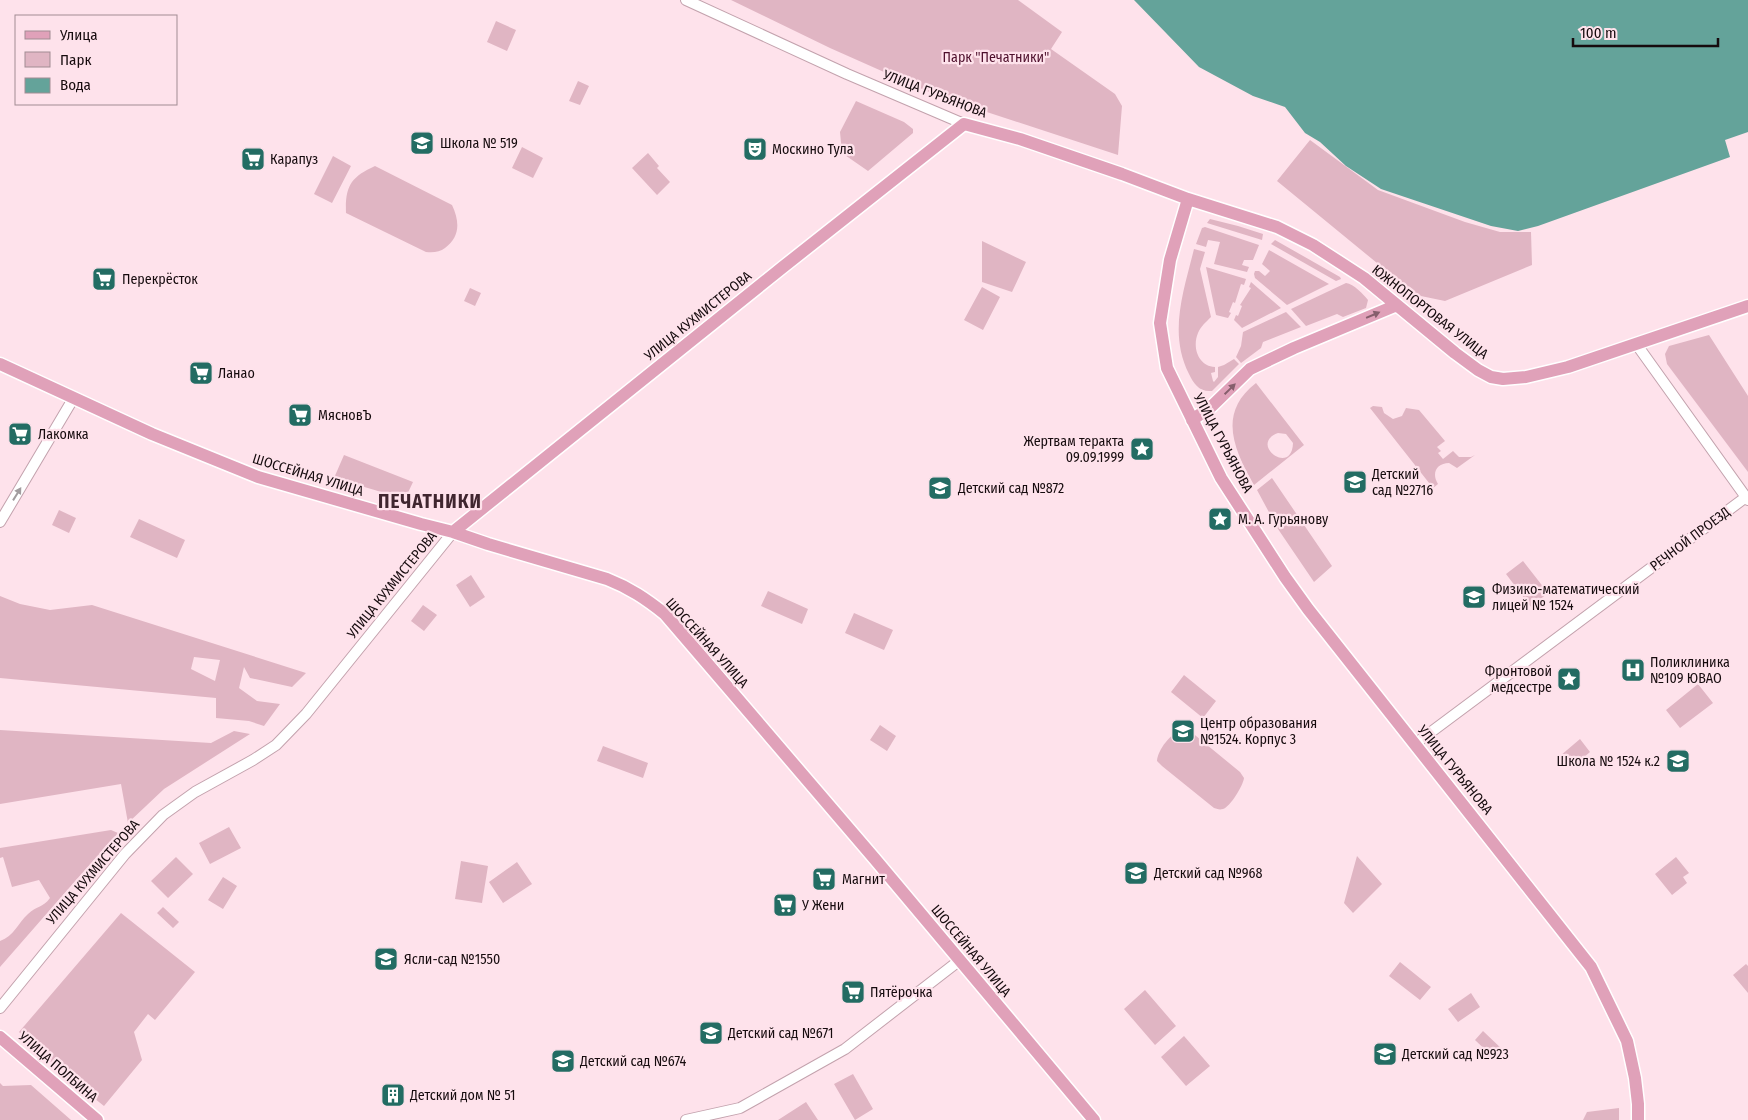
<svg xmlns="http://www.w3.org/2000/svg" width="1748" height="1120" font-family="'Fira Sans Condensed',sans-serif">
<rect width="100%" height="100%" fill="#fee2eb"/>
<path fill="#e0b5c3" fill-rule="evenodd" d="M731,0H1018L1062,32L1051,49L1115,94L1122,106L1118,155L938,96L830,48Z
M496,21L516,30L507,51L487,42Z
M578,81L589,86L580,105L569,101Z
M856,101L904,122L913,129V133L868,171L842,153L840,132Z
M1310,140L1378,190L1465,222L1500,232H1531L1532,265L1445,301L1416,295L1277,181Z
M522,147L543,158L533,178L512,168Z
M648,153L659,166L657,168L670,182L657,195L632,168Z
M333,156L351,166L332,203L314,194Z
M375,166L452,205C460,222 460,237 445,248C440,252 433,253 426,252L346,213C345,186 351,177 375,166Z
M1210,219L1238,226L1263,234L1262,240L1207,223Z
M1205,227L1259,245L1253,260H1244L1242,265L1249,267L1247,272L1214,264L1220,242L1208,240L1206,247L1196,244L1202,228Z
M1275,240L1340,277L1341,279L1336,281L1271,244Z
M982,241L1026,262L1012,292L982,282Z
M1194,249L1205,252L1200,269L1211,317C1206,322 1201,326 1198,333C1192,347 1198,366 1215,367V372L1211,373L1213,381L1214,382L1218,377V367L1224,365L1234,359L1239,364L1212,391C1199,392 1194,384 1189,374C1168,333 1184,290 1194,249Z
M1269,250L1329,284L1287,305L1255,278L1254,274L1255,271H1259L1265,276L1270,271L1262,264Z
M1206,267L1246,279L1244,285L1241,284L1235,303L1233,302L1229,312L1231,313L1228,318L1216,315Z
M1251,282L1281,308L1242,328L1234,320L1236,315L1238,316L1242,306L1240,305L1251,288L1249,287Z
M1346,283C1354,284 1363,294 1368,300L1366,308L1343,317L1337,314L1306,326L1291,309Z
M982,287L1000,297L983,330L964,320Z
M470,288L481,293L475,306L464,301Z
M1286,312L1301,327L1263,342L1261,348L1241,363L1236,357L1241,346L1243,332Z
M1709,335L1748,396V472L1667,364L1665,354L1669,346Z
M1256,383L1304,445L1254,485C1234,450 1217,413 1256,383ZM1278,433L1286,434L1293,443C1292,477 1248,444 1278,433Z
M1373,406L1382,407L1384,413L1393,419L1402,416L1406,408L1419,410L1445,441L1437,447L1441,451L1438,453L1443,459L1453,451L1459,457H1471L1475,455L1457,468L1449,463C1437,463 1431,473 1438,484L1433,488L1370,408Z
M344,455L413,482L405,499L334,478Z
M1272,478L1332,566L1314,582L1278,529L1257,490Z
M59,510L76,518L69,533L52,525Z
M139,519L185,540L177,558L130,537Z
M1523,561L1548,593L1531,607L1506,574Z
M471,575L485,597L470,607L456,585Z
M768,591L808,609L802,624L761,606Z
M0,596L20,604L50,610L92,605L306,673L292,687L250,678L244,667L239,688L257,701L280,704L264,726L249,721L216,718V698L0,678ZM194,657L220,660L215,681L191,669Z
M423,605L437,615L424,631L411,621Z
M854,613L893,630L884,650L845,633Z
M1184,675L1216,701L1203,718L1171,692Z
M1698,684L1713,703L1680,728L1666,710Z
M880,725L896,736L887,751L870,740Z
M1181,729L1190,731L1240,772L1244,778C1243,786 1230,807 1223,809C1219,810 1218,809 1214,808L1162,766L1157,761C1158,749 1171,734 1181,729Z
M0,730L211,743L234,731L250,734L164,789L128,823L121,784L0,804Z
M1580,739L1590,752L1571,768L1560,756Z
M603,746L648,763L643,778L597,761Z
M229,827L241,848L210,864L199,843Z
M111,830L118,833L76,880L0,967V941C14,936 18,923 28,914C36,906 43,908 50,898L39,880L12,887L3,857L0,858V848Z
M1357,856L1382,884L1353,913L1344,903Z
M176,857L193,874L168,898L151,881Z
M1676,857L1689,873L1683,877L1687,883L1672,895L1655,874Z
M461,861L488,866L482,903L455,899Z
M517,862L532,884L503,903L489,882Z
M223,877L237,886L223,909L208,900Z
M163,907L179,922L173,928L157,913Z
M121,913L195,972L155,1020L148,1014L134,1032L142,1060L104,1106L60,1071L19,1032Z
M1400,962L1431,987L1420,1000L1389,976Z
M1746,964L1748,966V993L1733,975Z
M1145,990L1176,1026L1155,1045L1124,1009Z
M1471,993L1480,1007L1458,1022L1448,1009Z
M1483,1031L1504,1051L1496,1060L1475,1040Z
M1184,1036L1210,1066L1186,1086L1161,1057Z
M853,1074L873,1109L855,1120L834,1084Z
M0,1083L3,1086L31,1085L71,1120H0Z
M806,1102L818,1120H778Z
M1619,1108V1120H1583L1587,1112Z"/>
<path fill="#64a39a" d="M1134,0H1748V132L1725,140L1730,157L1538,226L1518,231L1491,226L1381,189L1346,166L1320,142L1305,133L1285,107L1253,96L1199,67Z"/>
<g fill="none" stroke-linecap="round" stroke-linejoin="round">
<g stroke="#c3a2ad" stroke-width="12">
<path id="minor" d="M686,0L847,74L964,124
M1637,345L1748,500
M0,522L73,399
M1415,744L1746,497
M0,1008L125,854L163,815L195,792L253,760L276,745L306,714L453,532
M686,1120L740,1108L845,1049L960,960"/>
</g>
<g stroke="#fff" stroke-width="15">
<path id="major" d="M1188,199L1170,260L1160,323L1167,368L1221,478L1285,577L1308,609L1591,967L1627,1041L1635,1078L1638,1104V1120
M0,364L152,434L258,477L421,524L453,532L488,544L607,579C630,588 646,599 665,614L874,858L1094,1120
M1192,420L1212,406L1250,369L1294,348L1397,305
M453,532L783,267L964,124L1020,139L1122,174L1188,199L1277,227L1313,245L1364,278L1455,353L1478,370L1491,377L1503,379L1526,377L1568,367L1748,306
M0,1037L97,1120"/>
</g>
<use href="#minor" stroke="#fff" stroke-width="10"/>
<use href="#major" stroke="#e0a1b9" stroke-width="12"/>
</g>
<defs><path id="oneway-solid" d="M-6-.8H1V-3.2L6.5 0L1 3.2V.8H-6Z" transform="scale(1.25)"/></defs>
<g fill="#855e6c">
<use href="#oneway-solid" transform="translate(1373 315) rotate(-23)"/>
<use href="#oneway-solid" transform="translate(1230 389) rotate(-44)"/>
</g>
<use fill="#a29d9f" href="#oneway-solid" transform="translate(17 494) rotate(-58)"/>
<defs>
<g id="school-square" transform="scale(1.25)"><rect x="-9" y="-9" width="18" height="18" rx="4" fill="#236c63" stroke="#fee2eb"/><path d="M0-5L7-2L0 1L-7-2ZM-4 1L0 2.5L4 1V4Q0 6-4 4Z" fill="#fff"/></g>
<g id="theatre-square" transform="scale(1.25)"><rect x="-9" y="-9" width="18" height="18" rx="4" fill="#236c63" stroke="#fee2eb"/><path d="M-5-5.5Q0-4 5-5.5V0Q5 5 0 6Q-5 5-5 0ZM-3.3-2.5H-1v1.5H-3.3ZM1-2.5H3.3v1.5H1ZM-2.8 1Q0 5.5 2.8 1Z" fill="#fff"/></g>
<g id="supermarket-square" transform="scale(1.25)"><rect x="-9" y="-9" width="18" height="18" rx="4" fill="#236c63" stroke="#fee2eb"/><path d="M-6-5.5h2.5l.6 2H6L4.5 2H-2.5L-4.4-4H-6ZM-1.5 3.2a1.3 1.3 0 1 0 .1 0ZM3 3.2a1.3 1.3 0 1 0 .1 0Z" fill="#fff"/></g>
<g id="sight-square" transform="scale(1.25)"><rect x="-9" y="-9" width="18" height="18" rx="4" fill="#236c63" stroke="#fee2eb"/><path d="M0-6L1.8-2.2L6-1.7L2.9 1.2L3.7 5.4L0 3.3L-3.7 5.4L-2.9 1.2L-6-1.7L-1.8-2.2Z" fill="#fff"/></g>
<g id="hospital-square" transform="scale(1.25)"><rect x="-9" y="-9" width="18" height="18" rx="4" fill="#236c63" stroke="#fee2eb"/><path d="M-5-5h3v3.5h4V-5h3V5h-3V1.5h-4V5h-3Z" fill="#fff"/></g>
<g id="building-square" transform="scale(1.25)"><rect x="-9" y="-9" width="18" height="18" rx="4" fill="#236c63" stroke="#fee2eb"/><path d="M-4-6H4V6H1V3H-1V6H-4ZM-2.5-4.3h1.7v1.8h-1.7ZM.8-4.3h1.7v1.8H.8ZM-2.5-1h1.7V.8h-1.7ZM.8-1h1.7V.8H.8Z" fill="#fff"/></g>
</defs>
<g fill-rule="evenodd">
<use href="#school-square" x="422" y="143"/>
<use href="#theatre-square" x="755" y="149"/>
<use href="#supermarket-square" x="253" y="159"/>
<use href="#supermarket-square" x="104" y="279"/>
<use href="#supermarket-square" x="201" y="373"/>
<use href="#supermarket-square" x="300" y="415"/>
<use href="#supermarket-square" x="20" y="434"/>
<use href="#sight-square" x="1142" y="449"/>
<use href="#school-square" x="1355" y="482"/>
<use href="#school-square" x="940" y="488"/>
<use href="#sight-square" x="1220" y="519"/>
<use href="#school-square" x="1474" y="597"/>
<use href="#hospital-square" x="1633" y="670"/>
<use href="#sight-square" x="1569" y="679"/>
<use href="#school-square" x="1183" y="731"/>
<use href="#school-square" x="1678" y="761"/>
<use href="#school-square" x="1136" y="873"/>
<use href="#supermarket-square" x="824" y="879"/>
<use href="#supermarket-square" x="785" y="905"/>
<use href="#school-square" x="386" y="959"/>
<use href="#supermarket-square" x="853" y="992"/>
<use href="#school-square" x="711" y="1033"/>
<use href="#school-square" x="1385" y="1054"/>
<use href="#school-square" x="563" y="1061"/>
<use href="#building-square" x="393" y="1095"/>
</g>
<g text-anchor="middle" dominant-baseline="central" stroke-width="4.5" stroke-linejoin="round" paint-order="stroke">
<g font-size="14" fill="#4e0f2c" stroke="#fee2eb">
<text x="996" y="57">Парк "Печатники"</text>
</g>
<g font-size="14" fill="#160b0e" stroke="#fee2eb">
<text transform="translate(935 94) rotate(21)">УЛИЦА ГУРЬЯНОВА</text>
<text transform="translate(1430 312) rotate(38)">ЮЖНОПОРТОВАЯ УЛИЦА</text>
<text transform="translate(698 316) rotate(-39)">УЛИЦА КУХМИСТЕРОВА</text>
<text transform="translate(1223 443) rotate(62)">УЛИЦА ГУРЬЯНОВА</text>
<text transform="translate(308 475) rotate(17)">ШОССЕЙНАЯ УЛИЦА</text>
<text transform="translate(1690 539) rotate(-37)">РЕЧНОЙ ПРОЕЗД</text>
<text transform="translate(392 585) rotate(-51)">УЛИЦА КУХМИСТЕРОВА</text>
<text transform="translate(707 643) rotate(48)">ШОССЕЙНАЯ УЛИЦА</text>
<text transform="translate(1455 770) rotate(51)">УЛИЦА ГУРЬЯНОВА</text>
<text transform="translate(93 872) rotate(-49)">УЛИЦА КУХМИСТЕРОВА</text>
<text transform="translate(971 951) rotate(50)">ШОССЕЙНАЯ УЛИЦА</text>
<text transform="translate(58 1067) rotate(41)">УЛИЦА ПОЛБИНА</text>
</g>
<g font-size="14" fill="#160b0e" stroke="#fee2eb" text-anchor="start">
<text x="440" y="143">Школа № 519</text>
<text x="772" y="149">Москино Тула</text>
<text x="270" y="159">Карапуз</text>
<text x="122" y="279">Перекрёсток</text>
<text x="218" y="373">Ланао</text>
<text x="318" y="415">МясновЪ</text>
<text x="38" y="434">Лакомка</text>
<text x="1124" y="441" text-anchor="end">Жертвам теракта<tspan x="1124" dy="16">09.09.1999</tspan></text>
<text x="1372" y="474">Детский<tspan x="1372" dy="16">сад №2716</tspan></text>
<text x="958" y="488">Детский сад №872</text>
<text x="1238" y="519">М. А. Гурьянову</text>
<text x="1492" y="589">Физико-математический<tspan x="1492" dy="16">лицей № 1524</tspan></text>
<text x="1650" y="662">Поликлиника<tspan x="1650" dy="16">№109 ЮВАО</tspan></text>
<text x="1552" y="671" text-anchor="end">Фронтовой<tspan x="1552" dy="16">медсестре</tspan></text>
<text x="1200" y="723">Центр образования<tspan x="1200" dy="16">№1524. Корпус 3</tspan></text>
<text x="1660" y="761" text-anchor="end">Школа № 1524 к.2</text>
<text x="1154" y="873">Детский сад №968</text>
<text x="842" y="879">Магнит</text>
<text x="802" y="905">У Жени</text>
<text x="404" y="959">Ясли-сад №1550</text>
<text x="870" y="992">Пятёрочка</text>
<text x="728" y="1033">Детский сад №671</text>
<text x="1402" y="1054">Детский сад №923</text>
<text x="580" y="1061">Детский сад №674</text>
<text x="410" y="1095">Детский дом № 51</text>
</g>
<g font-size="19" font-weight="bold" letter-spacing="1" fill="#40262f" stroke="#fee2eb">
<text x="430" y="501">ПЕЧАТНИКИ</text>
</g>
</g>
<rect x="15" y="15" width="162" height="90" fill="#fee2eb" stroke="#a18c93"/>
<rect x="25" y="31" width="25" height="8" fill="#e0a1b9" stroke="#a18c93"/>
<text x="60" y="40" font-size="15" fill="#160b0e">Улица</text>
<rect x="25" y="52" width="25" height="15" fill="#e0b5c3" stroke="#a18c93"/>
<text x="60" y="65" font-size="15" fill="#160b0e">Парк</text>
<rect x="25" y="78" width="25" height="15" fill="#64a39a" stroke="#a18c93"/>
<text x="60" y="90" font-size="15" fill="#160b0e">Вода</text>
<path d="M1573 38v8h145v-8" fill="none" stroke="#160b0e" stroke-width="2.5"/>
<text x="1580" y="38" font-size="15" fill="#160b0e" stroke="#fee2eb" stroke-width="4" paint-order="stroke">100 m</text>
</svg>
